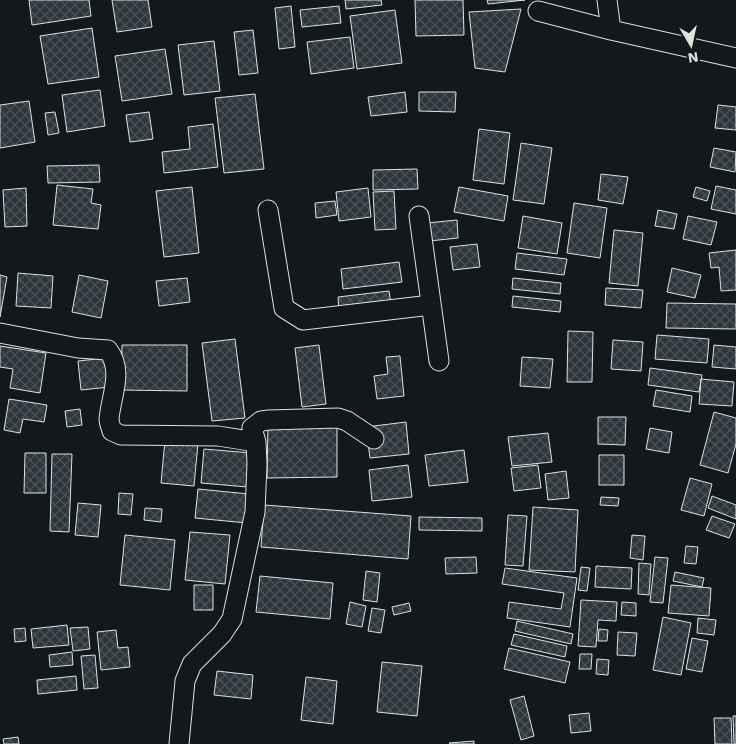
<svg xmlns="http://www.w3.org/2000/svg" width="736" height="744" font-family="'Work Sans',sans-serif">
<defs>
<pattern id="building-cross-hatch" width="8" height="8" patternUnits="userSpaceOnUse" patternTransform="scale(1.25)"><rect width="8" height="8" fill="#2c363c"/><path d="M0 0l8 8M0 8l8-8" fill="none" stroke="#4a5358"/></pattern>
</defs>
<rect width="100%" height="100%" fill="#14181c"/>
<path fill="url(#building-cross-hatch)" stroke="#d8e6dc" d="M29,0H89L91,16L32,25Z
M112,0H148L152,27L117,32Z
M345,0H381L382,5L346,9Z
M415,0H463L464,35L416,36Z
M487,0H525L488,4Z
M291,6L295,47L279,49L275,8Z
M339,6L341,23L302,27L300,10Z
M521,9L505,72L475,68L469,12Z
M395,10L402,63L357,69L350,16Z
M92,28L99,77L48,84L40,36Z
M253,30L258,73L239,75L234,32Z
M350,37L354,68L311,74L307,42Z
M214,41L220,91L184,95L178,45Z
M165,49L172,94L122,101L115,56Z
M100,90L105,126L67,132L62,95Z
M405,92L407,112L371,116L368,97Z
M419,92H456L455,112L419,111Z
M255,94L264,169L224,173L215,98Z
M29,101L35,142L0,148V105Z
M718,105L736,107V130L715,128Z
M55,112L59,133L48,135L45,113Z
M149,112L153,139L130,142L126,115Z
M213,124L218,167L164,173L162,152L190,149L188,127Z
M479,129L510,133L504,184L473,180Z
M521,143L552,148L544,204L513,200Z
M714,148L736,152L735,172L710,167Z
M99,165L100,182L48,183L47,166Z
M417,169L418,189L373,190V170Z
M601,174L628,177L623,204L598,200Z
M57,185L93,189L91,203L101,205L98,229L53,225Z
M716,186L736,190V214L711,209Z
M192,187L199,253L164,257L156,191Z
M459,187L508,196L504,221L454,212Z
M696,187L710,191L707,201L693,197Z
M26,188L27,226L5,227L3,190Z
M368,188L371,217L339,221L336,192Z
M394,191L396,229L375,230L373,192Z
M335,201L337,215L316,218L315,203Z
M574,203L607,208L600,258L567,253Z
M658,210L677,214L674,229L655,226Z
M523,216L562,223L557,254L518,248Z
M688,216L717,222L711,245L683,239Z
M457,220L458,238L429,241L427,223Z
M614,230L643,233L638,286L609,283Z
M477,244L480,267L453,270L450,247Z
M736,250V290L721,291L719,267L711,268L709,253Z
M517,253L567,259L564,275L515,269Z
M399,262L402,282L343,289L341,269Z
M672,268L701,275L695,298L667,292Z
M18,273L53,276L51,308L16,306Z
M0,275L7,277L0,317Z
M79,275L108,281L101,318L72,312Z
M187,278L190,302L159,306L156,281Z
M513,278L561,283L560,294L512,289Z
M606,288L643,290L641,308L605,305Z
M389,291L391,305L339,311L338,297Z
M513,296L561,301L560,312L512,307Z
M667,303L736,304V329L666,328Z
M568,331L593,332L592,382H567Z
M657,335L709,339L707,363L655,359Z
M235,339L245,418L212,421L202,343Z
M613,340L643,342L641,371L611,369Z
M122,345H187V391L121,390Z
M319,345L326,404L302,407L295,348Z
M714,345L736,347V369L712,367Z
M0,346L46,353L40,393L10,388L13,369L0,367Z
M400,356L404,396L377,399L374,376L388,374L386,357Z
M522,357L553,359L550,388L520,386Z
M106,358L110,387L81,390L78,361Z
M650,368L702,375L699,392L648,385Z
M701,379L734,382L732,406L699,404Z
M656,390L692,396L690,412L653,406Z
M9,399L47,405L44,422L23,419L20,433L4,430Z
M80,409L82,425L67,427L65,411Z
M714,412L736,418V444L728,473L700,465Z
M598,417H626L625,445L598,444Z
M406,422L409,454L370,458L366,427Z
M268,423H337V477L267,478Z
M650,428L672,432L669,453L646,449Z
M548,433L552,462L512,466L508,437Z
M165,440L198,443L194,486L161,483Z
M204,449L252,453L248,487L201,483Z
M464,450L468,482L429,486L425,455Z
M25,453H46V493H24Z
M52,454H72L69,532L50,531Z
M599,455H624V485H599Z
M408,465L412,497L372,501L369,470Z
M538,465L541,488L514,491L511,468Z
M566,471L569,498L548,500L545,474Z
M690,478L712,484L704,516L681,510Z
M198,489L249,494L247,523L195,518Z
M119,493L133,494L131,515L118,514Z
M712,496L736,505V519L708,508Z
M601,497L619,498L618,506L600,505Z
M78,503L101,505L98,537L75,535Z
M264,505L411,516L408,559L261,547Z
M533,507L578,510L575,572L529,570Z
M145,508L162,509L161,522L144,520Z
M508,515L527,516L523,566L505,565Z
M712,516L735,524L729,538L706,530Z
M419,517L482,518V531L419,530Z
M190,532L230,535L225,584L185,580Z
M125,535L175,540L170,590L120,585Z
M632,535L645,536L643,560L630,558Z
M686,546L698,547L696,564L684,563Z
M476,557L477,573L446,574L445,558Z
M655,557L668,558L663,603L650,602Z
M639,563L651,564L649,595L638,594Z
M596,566L632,568L631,589L595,587Z
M581,567L590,568L587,591L578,590Z
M505,568L577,578L570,627L507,618L509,602L561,609L564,593L502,584Z
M366,571L380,573L377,602L363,600Z
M675,572L704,578L702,587L673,581Z
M260,576L333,583L330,619L256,612Z
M194,585H213V610H194Z
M671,585L711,588L709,616L668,613Z
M581,600L617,602L616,621L598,620L596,647L578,646Z
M350,602L366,606L362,627L346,624Z
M622,602L636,603V616L621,615Z
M409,603L411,611L394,615L392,607Z
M372,608L385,610L381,633L368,631Z
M663,617L691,623L681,675L653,670Z
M698,618L716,620L714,635L697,633Z
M517,621L573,634L571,644L515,631Z
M67,625L69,645L33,648L31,629Z
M88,627L90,649L73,651L70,628Z
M25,628L26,641L15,642L14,629Z
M599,629L608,630L607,641H598Z
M116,630L118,648L128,647L130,667L101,670L97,632Z
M618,632L637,633L635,656L617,655Z
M514,634L567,646L565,657L511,645Z
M692,638L708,641L702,672L686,669Z
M509,648L570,662L565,683L504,669Z
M72,652L73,665L50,667L49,655Z
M580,654H592L591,669H579Z
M95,655L98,688L84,689L81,656Z
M597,659L609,660L608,675L596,674Z
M382,662L422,666L417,716L377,712Z
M217,671L253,675L251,699L214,695Z
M76,676L77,690L38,694L37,680Z
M306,677L337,681L333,724L301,720Z
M524,696L534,736L521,740L510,700Z
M589,713L591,731L571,733L569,715Z
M733,716H736V744H734Z
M714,718H731L732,744H715Z
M18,737L19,744H4L3,739Z
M474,741V744H450L449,743Z"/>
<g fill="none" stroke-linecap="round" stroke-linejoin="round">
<g stroke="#d8e6dc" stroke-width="21">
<path id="minor" d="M607,0L611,30L736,58
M538,11L611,30
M268,210L284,308L303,320L431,305
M419,216L439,361
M0,333L78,348L108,350C124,371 111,396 109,419C109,423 111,427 112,431L121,435L218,436L256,442L257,464L255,512L232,619L222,634L192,664L185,681L179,744
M256,442L252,428L261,421L269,420L338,418L347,421L374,439"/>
</g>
<use href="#minor" stroke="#14181c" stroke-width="19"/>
</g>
<g transform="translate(691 45) rotate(171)" stroke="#14181c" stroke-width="4" paint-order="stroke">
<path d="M0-4L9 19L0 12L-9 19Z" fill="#d8e6dc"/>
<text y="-8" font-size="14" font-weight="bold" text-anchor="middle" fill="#d8e6dc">N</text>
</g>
</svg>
